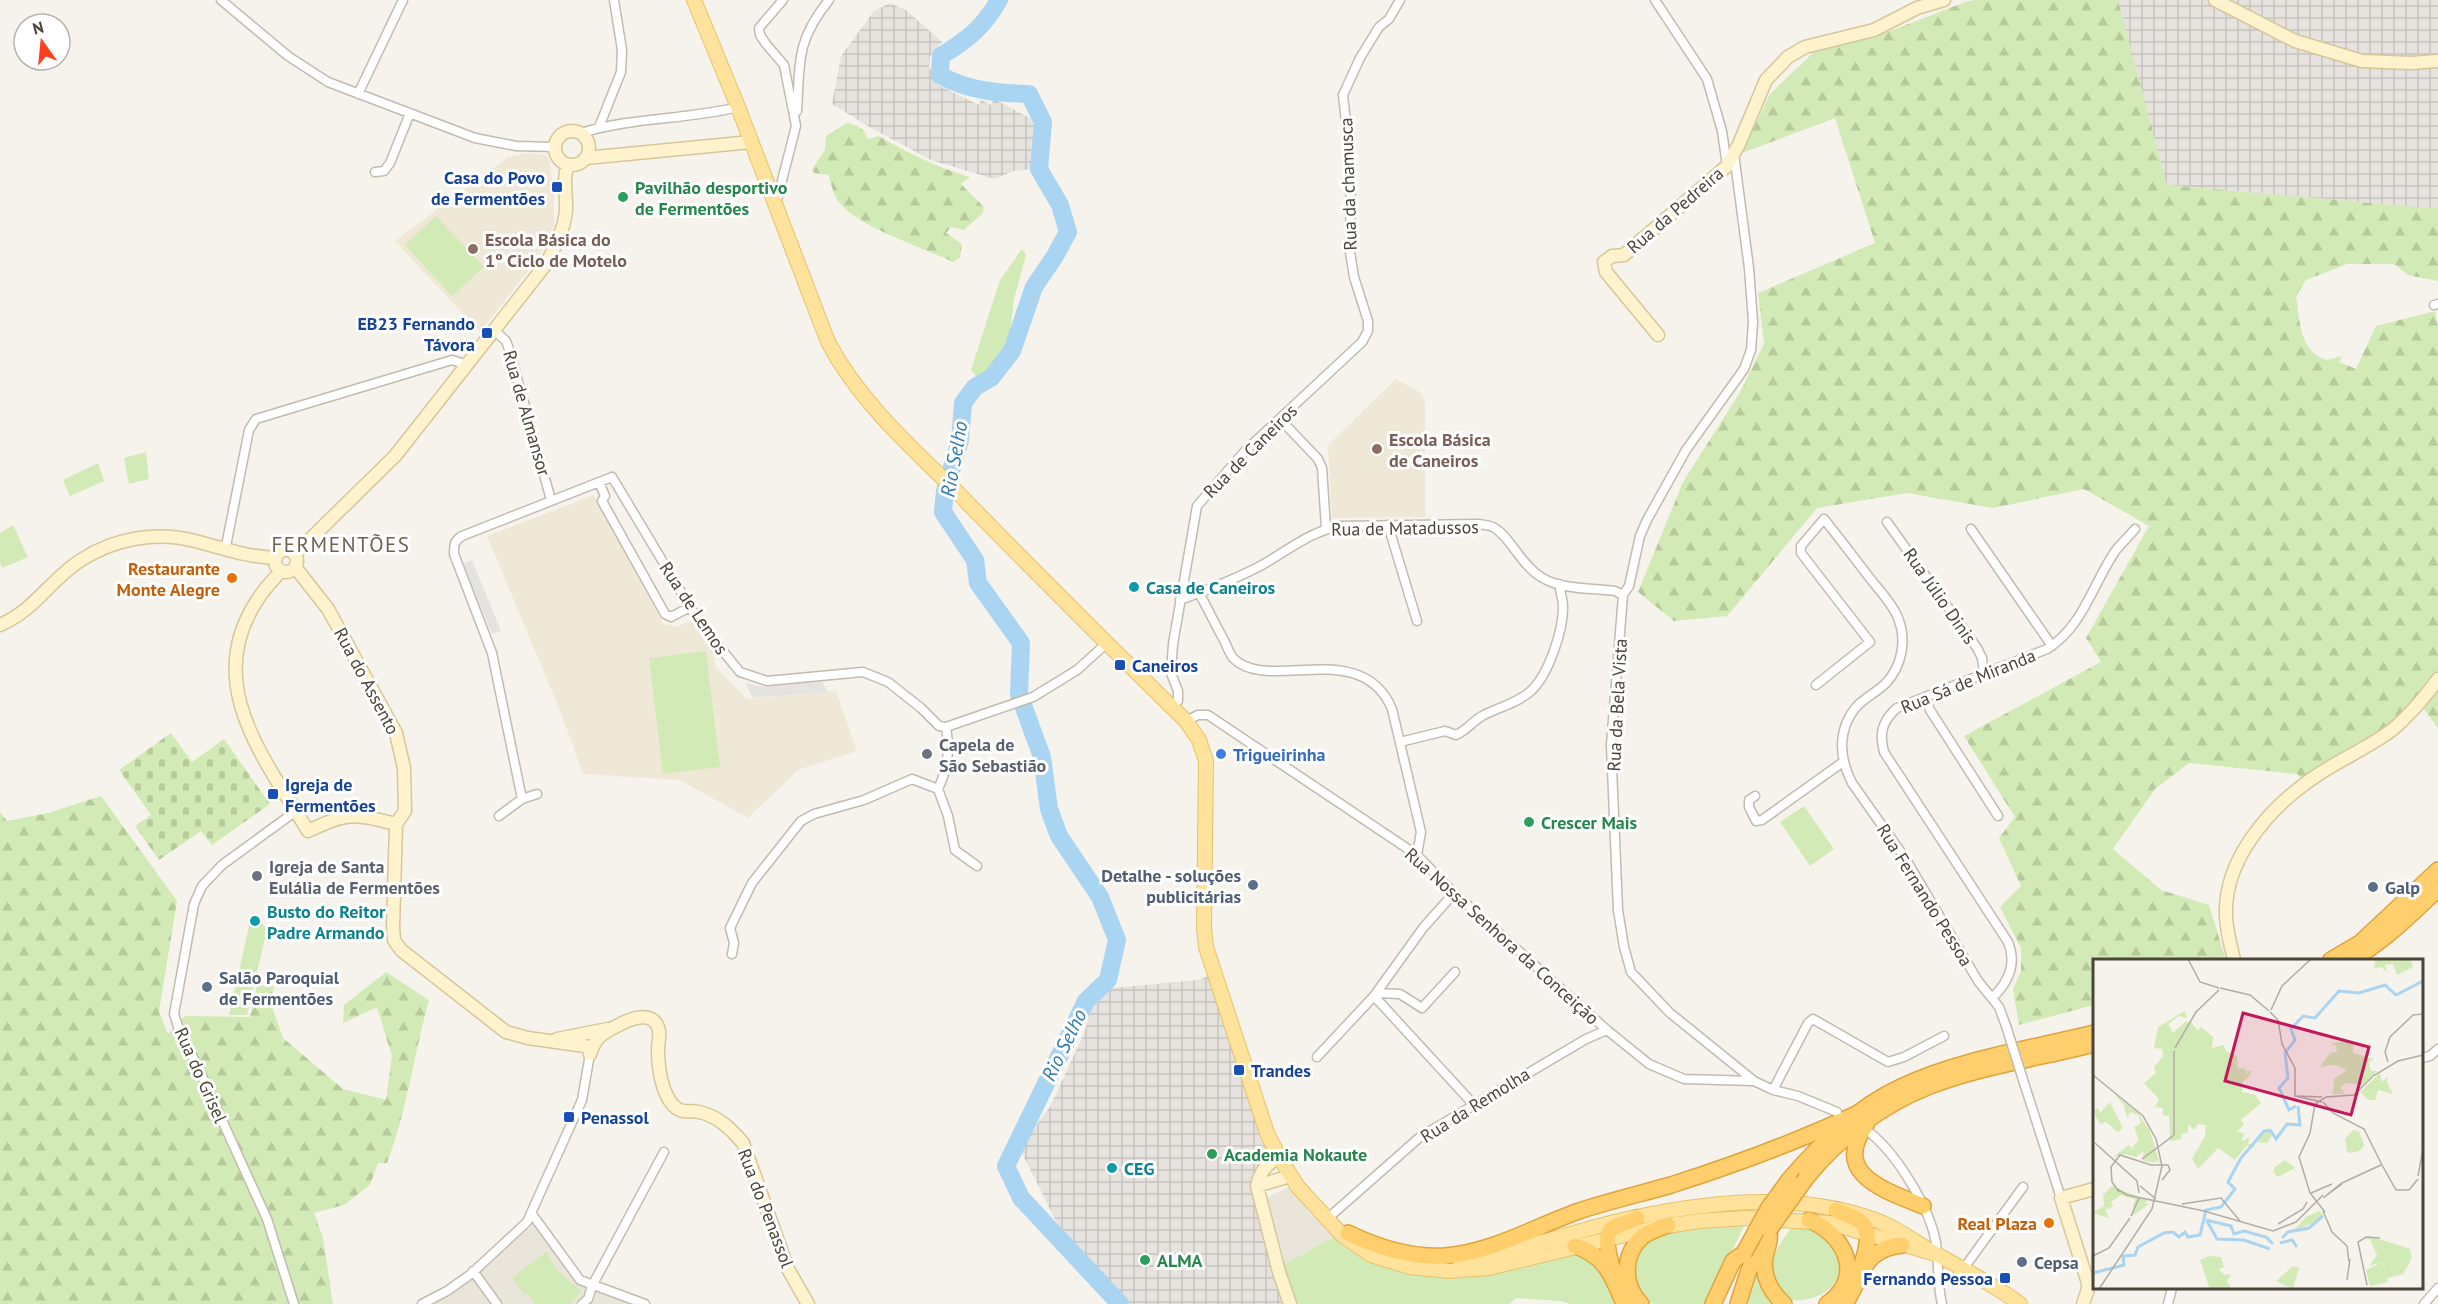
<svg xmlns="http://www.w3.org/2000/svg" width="2438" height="1304" font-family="'PT Sans',sans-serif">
<defs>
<pattern id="industrial-grid" width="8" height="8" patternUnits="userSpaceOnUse" patternTransform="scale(1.5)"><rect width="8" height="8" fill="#e6e2dd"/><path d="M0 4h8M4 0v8" fill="none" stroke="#c7c3be"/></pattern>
<pattern id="forest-firs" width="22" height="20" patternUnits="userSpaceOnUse" patternTransform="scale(1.5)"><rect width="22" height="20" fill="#d2eab5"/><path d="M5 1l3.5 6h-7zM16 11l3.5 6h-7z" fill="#b6ca9c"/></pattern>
<pattern id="cemetery-stones" width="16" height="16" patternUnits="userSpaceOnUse" patternTransform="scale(1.5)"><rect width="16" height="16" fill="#d2eab5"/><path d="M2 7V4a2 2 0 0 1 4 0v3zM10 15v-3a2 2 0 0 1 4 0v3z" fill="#b6ca9c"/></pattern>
</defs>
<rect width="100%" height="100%" fill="#f6f3ec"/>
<path fill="#eae5da" d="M1289,1187L1311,1214L1335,1236L1282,1266L1264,1199Z
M533,1225L584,1287L632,1304H423L470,1282Z"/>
<path fill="url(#industrial-grid)" d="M2118,0H2438V207L2428,208L2166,185Z
M890,3L906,10L942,42L930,56L929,67L938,85L979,105L981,100L991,105L994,99L1037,122L1040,134L1034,169L1013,171L994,179L931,160L866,125L832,104L841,56L874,11Z
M1212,975L1274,1152L1267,1157L1268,1164L1259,1174L1278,1268L1282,1304H1128L1127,1298L1072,1244L1058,1225L1021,1151L1028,1136L1050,1107L1085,1031L1090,1011L1111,988L1198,980Z"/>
<path fill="#efe8d6" d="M528,153L545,155L549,159L554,193V226L539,257L480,332L395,241L508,157Z
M1396,379L1417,390L1423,396L1425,401V517L1332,518L1328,445Z
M594,495L663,624L677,627L691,620L712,649L716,667L747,699L836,691L857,751L798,770L748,818L680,780L583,774L561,713L487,536Z"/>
<path fill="#d2eab5" d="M436,216L484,267L452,296L405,245Z
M1022,249L1026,255L1014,299L1008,350L996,366L977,377L971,370L1000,280Z
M146,452L149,479L129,484L124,458Z
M98,463L104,481L70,496L63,480Z
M13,525L28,557L2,568L0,563V533Z
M706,651L720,767L663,774L649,658Z
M1804,806L1834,849L1810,866L1780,822Z
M250,922L263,924L267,930L247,1015H229Z
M1745,1224L1706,1304C1690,1304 1670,1304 1655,1304C1628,1299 1629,1251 1649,1238C1664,1227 1725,1225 1745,1224Z
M1794,1224C1800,1225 1807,1225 1813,1227C1817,1229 1820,1233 1824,1236C1859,1266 1833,1304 1788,1300C1783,1293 1777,1287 1775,1280C1766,1259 1783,1239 1794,1224Z
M1335,1236L1406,1272L1554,1256H1580L1603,1271L1620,1304H1570L1561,1301L1516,1298L1509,1304H1294L1282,1266Z
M547,1251C551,1268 569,1281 582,1291L571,1304H535L527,1293L524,1295L512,1278Z
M1758,1271L1775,1304H1747Z"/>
<path fill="url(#forest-firs)" d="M1975,0H2118L2167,185L2428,208L2438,207V281L2408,275L2394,264H2347L2306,280L2296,296C2300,321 2299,351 2327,360L2342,356L2339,362L2356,369L2376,326L2435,311L2438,327V728L2420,704L2306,782L2297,774L2189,763L2155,789L2113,849L2161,890L2209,905L2226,960H2094V1005L2019,1025L2013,989L2021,971V948L2000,907L2021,886L1999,838L2015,817L1964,736L2101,662L2086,638L2149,526L2084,489L1993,508L1907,493L1817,508L1727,616L1674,621L1638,592L1683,482L1739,394L1764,344L1758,293L1875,243L1835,118L1742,153L1770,94L1814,52L1893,30L1965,2Z
M847,123C857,125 865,129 868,139L879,136C909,154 937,167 970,177L961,184L984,207L983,213L964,230L951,227L946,233L962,244L960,258L953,262C922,247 864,229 841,205C834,197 831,185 829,175L814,173L812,169L825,150L826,136Z
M101,796L177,901L159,1012L168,1034L185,1016L250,1017L257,985L274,986L271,1004L283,1038L343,1089L386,1100L392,1056L377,1007L343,1023L344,1005L386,972L429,1000C414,1054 407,1111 387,1163H378L370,1185L344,1205L314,1213L323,1238L333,1304H0V812L7,821L48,813Z"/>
<path fill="url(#cemetery-stones)" d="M171,733L192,762L224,739L270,804L212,845L201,831L159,860L135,826L151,815L119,770Z"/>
<path fill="#e5e3e0" d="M472,560L501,631L492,634L463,564Z
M821,680L828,692L753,698L745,683L766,687Z"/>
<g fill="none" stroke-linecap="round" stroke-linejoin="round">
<path stroke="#a9d4f2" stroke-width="18" d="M999,0C984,27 967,40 941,56L940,75C968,91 998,93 1029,94L1043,122L1039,169L1060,205L1068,232L1055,256L1034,287L1012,351L991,378L975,387L963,403L960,440L945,491L943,512L975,560L978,583L1021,643L1019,694L1042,757L1049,809L1059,836L1100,897L1117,940L1108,980L1086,1001L1006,1166L1021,1198L1120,1304"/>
<g stroke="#c2bbae" stroke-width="11">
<path id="street" d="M221,0L288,56L328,82L475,138L516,146L555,147
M1655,0L1707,79L1722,131L1727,166
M358,94L403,0
M797,111C800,61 796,41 829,0
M599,127L621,72L622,50L614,0
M581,133C632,117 686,120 738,107
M375,172L384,171L390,163L410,113
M776,204L796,126L784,65L766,44L760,35L759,28L783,0
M2434,305L2438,304
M494,330L506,341L509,349L551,500
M1280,419L1318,459L1322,468L1326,528
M599,482L605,496L602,501L665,614L671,617L690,607
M1887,522L1977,648L1982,658L1984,674
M1388,525L1417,621
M1971,529L2052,646
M225,551L249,430L256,419L452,360L468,365
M1199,593C1208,609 1216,626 1225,642C1227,647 1230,654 1233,658C1267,694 1361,636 1392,709L1421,832L1417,855
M1623,595L1611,745L1618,910L1624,947L1631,972L1670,1013L1753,1080
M1623,595L1629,586L1640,536L1647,520L1686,450L1744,369L1751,350L1753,322L1749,268L1734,154
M1180,600C1207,590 1236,579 1262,565C1289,550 1310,531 1341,526L1479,524C1483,525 1489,525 1493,527C1510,536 1521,565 1541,577C1561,590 1592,588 1615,591L1623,595
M1816,685L1870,642L1801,553V546L1824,519C1840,539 1856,560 1872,581C1881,592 1893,605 1898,618C1907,640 1902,666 1886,683C1877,692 1866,697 1857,706C1837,729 1839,758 1852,783L1905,858L1978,981L1999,1007L2006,1026
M1925,698L1930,710L1998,816
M1172,707L1178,701V691L1171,673L1173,644L1197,506L1245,451L1362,342L1368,331V321L1354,277L1350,252L1351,166L1343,95L1360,58L1379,27L1389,19L1400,0
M1186,721L1198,715H1208L1417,855L1454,893L1607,1030L1649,1064L1684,1079L1754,1081L1773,1090L1798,1096L1837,1112
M1400,742L1445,731L1456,735C1467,730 1472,722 1482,716C1499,707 1518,703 1532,690C1549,673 1563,631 1563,607C1563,600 1560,591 1559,584
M938,789L948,816L955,850L977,866
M537,794L522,799L492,653L454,554C454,545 454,541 462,536L612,477L699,622L740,672L767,681L863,672L888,682L921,708L939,726L946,727L1033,697L1077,670L1108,642
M1755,796L1749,800V807L1756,821L1762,820L1843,762
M499,816L522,799
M732,954L734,943L730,928L752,883L801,821L814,814L864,800L912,779L938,789C948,768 950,750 946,727
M1377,993L1400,994L1422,1008L1455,972
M1374,996L1474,1105
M1992,998C2009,982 2017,964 2008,942L1884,752C1879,734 1882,721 1897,708L2047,649C2083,627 2093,583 2116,550C2122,543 2129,536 2135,529
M1317,1057L1374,996L1423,928L1454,893
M2422,1058L2430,1056L2438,1049
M2025,1086L2061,1198
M1773,1090L1808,1023L1813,1019L1888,1062L1904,1057L1944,1036
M1869,1132C1897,1154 1930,1208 1936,1243C1939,1263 1937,1284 1942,1304
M532,1214L580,1280L645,1304
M1327,1219L1420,1137L1586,1039L1607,1030
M1964,1268L2023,1187
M473,1271L497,1304
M294,1304L267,1219L196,1063L180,1033L174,1014L194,904L202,886L222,865L296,811
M422,1304L447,1291L471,1274L527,1222L582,1100L590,1054
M582,1304L588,1299L592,1286L664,1152
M2168,1304L2172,1288
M2424,1304L2438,1288"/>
</g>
<g stroke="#d6c79b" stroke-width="15">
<path id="secondary" d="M2215,0L2295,41L2362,61L2411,63L2438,61
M555 148a17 17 0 1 1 34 0a17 17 0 1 1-34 0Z
M586,158L751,142
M1658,335L1606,272L1604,262L1612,256L1624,255L1727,166L1739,144L1766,80L1788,57L1805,47L1874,30L1917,8L1944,0
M275 561a11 11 0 1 1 22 0a11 11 0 1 1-22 0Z
M295,554L395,456L546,264C555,247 564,230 566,211C567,194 562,180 568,165
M295,567L328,609L396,733L404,768L405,811L396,824L393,927L394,940L401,950L506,1032L528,1038L585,1046L590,1049V1054
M281,571C273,580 264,589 258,599C201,683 265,759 308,831C349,812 353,813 396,824
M0,625C35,610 51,579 81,560C115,538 157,531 195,541C223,548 247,557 276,558
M2234,960C2231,946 2226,930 2226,915C2224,862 2265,813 2306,783C2332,763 2365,750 2392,730C2410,715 2424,698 2438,679
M557,1039L608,1029
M590,1054C595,1039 600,1035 613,1028C627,1020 654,1007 659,1031C660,1037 658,1043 658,1049C658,1066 661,1093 674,1106C682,1114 689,1110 699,1112C718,1116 731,1129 743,1143L788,1269L808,1304
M1279,1157C1266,1165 1260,1171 1257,1186L1279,1272L1290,1304
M1257,1186L1290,1176
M2083,1304L2088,1289V1283L2061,1198L2094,1189"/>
</g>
<g stroke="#e6c16a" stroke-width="16">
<path id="primary" d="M694,0L738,107L828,342C859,401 911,447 958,493C1033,570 1109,646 1186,721L1199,740L1206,761L1204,928L1206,947L1267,1133L1279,1157L1298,1187L1342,1235L1371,1255L1410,1267L1449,1271L1489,1268L1654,1228L1699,1221L1746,1218L1830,1223L1936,1254
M1460,1261C1512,1253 1563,1235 1614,1222C1700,1202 1799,1189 1883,1223C1903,1232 1919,1245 1938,1255C1966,1271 1995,1285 2020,1304"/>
</g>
<g stroke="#e0a43c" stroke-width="18">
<path id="highway" d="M2331,960L2360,943L2438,870
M2351,960C2384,942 2411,914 2438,889
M1866,1125C1831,1175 1885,1190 1923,1206
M1806,1178C1839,1138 1882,1105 1930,1086C1979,1067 2043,1057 2094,1044
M1789,1180C1821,1143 1856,1108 1901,1087C1960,1059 2031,1049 2094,1033
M1836,1210C1844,1214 1856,1217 1862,1223C1875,1236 1861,1265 1857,1279
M1809,1220C1846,1235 1865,1277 1827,1304
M1769,1230C1771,1242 1767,1247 1765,1257C1762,1276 1771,1292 1784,1304
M1348,1233C1379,1248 1411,1258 1445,1256C1493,1252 1534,1227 1579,1211C1609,1201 1640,1194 1671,1185C1734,1165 1803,1139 1863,1111
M1575,1246C1605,1255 1613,1277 1624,1304
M1619,1290C1615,1277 1601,1240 1611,1230C1617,1224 1629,1223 1637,1218
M1641,1304C1623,1286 1622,1255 1642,1237C1650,1231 1659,1228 1668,1225
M1713,1304L1733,1261L1744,1253
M1738,1304L1749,1270L1763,1241
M1845,1304C1863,1276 1862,1249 1902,1245"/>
</g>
<use href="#street" stroke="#fff" stroke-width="8"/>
<use href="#secondary" stroke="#fff3cd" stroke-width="12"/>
<use href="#primary" stroke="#ffe39c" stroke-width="14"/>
<use href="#highway" stroke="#ffcf6e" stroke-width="15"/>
<g stroke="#c2bbae" stroke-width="11" stroke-linecap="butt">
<path id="street-bridge" d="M2006,1026L2025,1086"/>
</g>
<g stroke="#e0a43c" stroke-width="18" stroke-linecap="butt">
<path id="highway-bridge" d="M1769,1230L1806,1178
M1744,1253L1768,1209L1789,1180"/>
</g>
<use href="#street-bridge" stroke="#fff" stroke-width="8"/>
<use href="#highway-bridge" stroke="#ffcf6e" stroke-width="15"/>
</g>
<g fill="#1a4fb4" stroke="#fff" stroke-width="2">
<rect x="551" y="181" width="12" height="12" rx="3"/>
<rect x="481" y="327" width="12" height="12" rx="3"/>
<rect x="1114" y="659" width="12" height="12" rx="3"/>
<rect x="267" y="788" width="12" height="12" rx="3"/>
<rect x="1233" y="1064" width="12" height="12" rx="3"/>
<rect x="563" y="1111" width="12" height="12" rx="3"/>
<rect x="1999" y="1272" width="12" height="12" rx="3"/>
</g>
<g fill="#2e9e5b" stroke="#fff" stroke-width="2">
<circle cx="623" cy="197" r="6"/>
<circle cx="1529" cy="822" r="6"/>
<circle cx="1212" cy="1154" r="6"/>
<circle cx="1145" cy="1260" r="6"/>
</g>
<g fill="#8d6e63" stroke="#fff" stroke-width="2">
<circle cx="473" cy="249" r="6"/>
<circle cx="1377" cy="449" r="6"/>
</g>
<g fill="#e8710a" stroke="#fff" stroke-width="2">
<circle cx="232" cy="578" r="6"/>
<circle cx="2049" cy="1223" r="6"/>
</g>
<g fill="#0f9aa8" stroke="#fff" stroke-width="2">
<circle cx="1134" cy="587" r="6"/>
<circle cx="255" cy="921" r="6"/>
<circle cx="1112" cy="1168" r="6"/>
</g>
<g fill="#6b7280" stroke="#fff" stroke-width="2">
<circle cx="927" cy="754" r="6"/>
<circle cx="257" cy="876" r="6"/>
</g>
<circle fill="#3f7fe0" stroke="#fff" stroke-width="2" cx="1221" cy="754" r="6"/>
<g fill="#5c6f8a" stroke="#fff" stroke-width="2">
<circle cx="1253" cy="885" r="6"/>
<circle cx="2373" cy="887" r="6"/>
<circle cx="207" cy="987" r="6"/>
<circle cx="2022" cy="1262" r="6"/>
</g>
<g text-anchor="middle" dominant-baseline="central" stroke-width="6" stroke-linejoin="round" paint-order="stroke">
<g font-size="18" font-weight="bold" fill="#164399" stroke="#fff" text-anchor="start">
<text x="545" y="177" text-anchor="end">Casa do Povo<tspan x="545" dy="21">de Fermentões</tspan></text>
<text x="475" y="323" text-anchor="end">EB23 Fernando<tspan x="475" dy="21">Távora</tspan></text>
<text x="1132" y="665">Caneiros</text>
<text x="285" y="784">Igreja de<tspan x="285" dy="21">Fermentões</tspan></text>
<text x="1251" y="1070">Trandes</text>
<text x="581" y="1117">Penassol</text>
<text x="1993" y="1278" text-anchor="end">Fernando Pessoa</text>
</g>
<g font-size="18" fill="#4b4439" stroke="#fff">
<text transform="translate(1348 184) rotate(-92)">Rua da chamusca</text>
<text transform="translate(1675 210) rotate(-41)">Rua da Pedreira</text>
<text transform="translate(527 413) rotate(74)">Rua de Almansor</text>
<text transform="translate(1250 451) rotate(-45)">Rua de Caneiros</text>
<text transform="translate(1405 528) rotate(-1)">Rua de Matadussos</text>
<text transform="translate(1940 596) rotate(55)">Rua Júlio Dinis</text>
<text transform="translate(694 608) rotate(56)">Rua de Lemos</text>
<text transform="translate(367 681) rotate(62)">Rua do Assento</text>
<text transform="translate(1968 681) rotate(-22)">Rua Sá de Miranda</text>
<text transform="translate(1617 705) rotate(-87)">Rua da Bela Vista</text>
<text transform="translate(1925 895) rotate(58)">Rua Fernando Pessoa</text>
<text transform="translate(1502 936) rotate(42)">Rua Nossa Senhora da Conceição</text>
<text transform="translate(201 1075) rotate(66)">Rua do Grisel</text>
<text transform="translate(1475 1105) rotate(-32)">Rua da Remolha</text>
<text transform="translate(766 1208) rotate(69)">Rua do Penassol</text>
</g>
<g font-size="18" font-weight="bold" fill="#27864d" stroke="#fff" text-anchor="start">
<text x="635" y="187">Pavilhão desportivo<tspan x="635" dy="21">de Fermentões</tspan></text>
<text x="1541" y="822">Crescer Mais</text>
<text x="1224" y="1154">Academia Nokaute</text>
<text x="1157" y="1260">ALMA</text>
</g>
<g font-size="18" font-weight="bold" fill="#785e54" stroke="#fff" text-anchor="start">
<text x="485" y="239">Escola Básica do<tspan x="485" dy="21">1º Ciclo de Motelo</tspan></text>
<text x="1389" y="439">Escola Básica<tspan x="1389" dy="21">de Caneiros</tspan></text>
</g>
<g font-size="18" font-weight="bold" fill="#c56008" stroke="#fff" text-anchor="end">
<text x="220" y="568">Restaurante<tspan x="220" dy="21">Monte Alegre</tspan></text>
<text x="2037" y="1223">Real Plaza</text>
</g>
<g font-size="18" font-weight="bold" fill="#0d838f" stroke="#fff" text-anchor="start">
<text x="1146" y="587">Casa de Caneiros</text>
<text x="267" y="911">Busto do Reitor<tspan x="267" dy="21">Padre Armando</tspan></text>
<text x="1124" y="1168">CEG</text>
</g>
<g font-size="18" font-weight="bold" fill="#5b616d" stroke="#fff" text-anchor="start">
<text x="939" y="744">Capela de<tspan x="939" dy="21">São Sebastião</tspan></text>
<text x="269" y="866">Igreja de Santa<tspan x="269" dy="21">Eulália de Fermentões</tspan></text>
</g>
<g font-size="18" font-weight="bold" fill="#366cbe" stroke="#fff" text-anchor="start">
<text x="1233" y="754">Trigueirinha</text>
</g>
<g font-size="18" font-weight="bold" fill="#4e5e75" stroke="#fff" text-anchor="start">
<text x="1241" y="875" text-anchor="end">Detalhe - soluções<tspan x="1241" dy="21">publicitárias</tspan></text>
<text x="2385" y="887">Galp</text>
<text x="219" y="977">Salão Paroquial<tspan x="219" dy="21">de Fermentões</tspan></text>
<text x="2034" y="1262">Cepsa</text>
</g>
<g font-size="20" font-style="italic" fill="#2e7ab2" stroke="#fff">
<text transform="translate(954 459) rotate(-80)">Rio Selho</text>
<text transform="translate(1064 1045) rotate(-64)">Rio Selho</text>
</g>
<g font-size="21" letter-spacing="1.5" fill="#6e6250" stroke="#fff">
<text x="341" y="544">FERMENTÕES</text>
</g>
</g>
<g transform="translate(2093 959)">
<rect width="330" height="330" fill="#f6f3ec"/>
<path d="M287,114L289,123L295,117L294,123L300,135L285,131L282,141H276L267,133ZM21,135L44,153L57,172L67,205L64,201L61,204L49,201L51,192L43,198L32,195L20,198L36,186L41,191L40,187L46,181L41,168L48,164L45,156L37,153L34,159L31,146ZM17,143L30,169L25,173L13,163L7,165L0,152L5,149L7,154ZM260,171L266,172L271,185L268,191L259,194L254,193L252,180ZM19,227L55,242L51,244L56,245L39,257L42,240L28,236L18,243L20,247L14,251L11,247L16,259L0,254L11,247L10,236ZM227,252L230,256L223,263L200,272L214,257ZM116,297L128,298L131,308L126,310L131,316L138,315L134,323L139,330H117L107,301ZM290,303L295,323L277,327L273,311Z" fill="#d2eab5"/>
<path d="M278,0H317L320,8L304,16L300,5L292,6L294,13L288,8L280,9L283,3ZM92,52L94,59L86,57L75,65L80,74L93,62L98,63L104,71L108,68L120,78L119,89L131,86L133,92L144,97L145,110L151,109L155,116L154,111L159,112L154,120L150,122L149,133L162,136L168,144L148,161L151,165L144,173L151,174L149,182L157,178L155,185H160L169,172L177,169L180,175L174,184L163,183L161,189L154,186L142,201L125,189L105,210L99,200L112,177L113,166L105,165L101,171L95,165V174L88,175L89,180L77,182L76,157L70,156V149L62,148L66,140L51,124L63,114L61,108L70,97L69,90L61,89L65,68ZM252,82L260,83V94L281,100L276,103L278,112H284L267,129L265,125L253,124L248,128L252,135H240L241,120L254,111L242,106L227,108L237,94L244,93L243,86L238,87L240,84ZM280,278L317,290L319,299L310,315L294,319L290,303L276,307L284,296L277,280L268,281ZM200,307L206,309L200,330L183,322Z" fill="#d2eab5"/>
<path d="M192,201L202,209L185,218L180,213L182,208Z" fill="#d2eab5"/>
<path fill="none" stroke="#a9d4f2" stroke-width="3" d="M203,147L196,151L186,129L195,119L192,94L202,81L198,70L210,57L222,59L246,32L266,34L292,26L303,36L330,22M113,261L138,267L141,275L151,272L173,278L180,285M114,262L124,280L151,281L177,290M189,279L195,273L216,269L230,257M187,284L199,281L204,288M0,314L31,306L30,297L42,296L45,288L71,274L80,273L86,278L92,273L95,278L107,276L113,251L128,248L142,230L135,223L148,199L171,172H178L183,180L194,165L207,166L205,147"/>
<path fill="none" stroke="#b2ada4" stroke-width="1.5" d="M95,0L107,23L126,29M127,29L157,36L176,52M178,51L189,27L218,0M177,53L185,61L189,85L202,109V137L229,143M82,89L103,53L126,31M295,103L292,93L297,78L320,56L330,55M0,116L50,157L63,180L69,207L59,250L6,330M203,137L229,138M230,143L240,154L271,170L289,206M2,184L44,222L46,234M49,200L81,176V92M289,206L303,231H316L325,220M325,217L330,190M249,225L230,239L249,224L288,206M47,227L63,240M24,230L34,236L111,252L180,272L203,263L230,236M26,233L19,223L18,208L27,196L58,206H75L77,211L69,221M218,234L239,225M89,245L128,239L147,262M230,252L239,273L254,287L256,303M232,253L217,234L206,198L217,174L222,145L233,138L261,136L280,117L305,102L330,96M38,257L46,239M185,265L210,250L214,243M0,297L16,289L37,259M254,321L257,300M274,326L265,283L273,278L287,279"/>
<path fill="#c2185b" fill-opacity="0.15" stroke="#c2185b" stroke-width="3" d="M150,54L276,88L258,156L132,122Z"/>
<rect width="330" height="330" fill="none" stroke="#4b4439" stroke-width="3"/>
</g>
<g transform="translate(42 42) rotate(345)"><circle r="28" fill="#ffffff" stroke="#b7b4b0" stroke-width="1.5"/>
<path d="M0-4.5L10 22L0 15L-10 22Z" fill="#fc3f1d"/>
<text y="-9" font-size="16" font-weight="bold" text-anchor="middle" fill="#4b4439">N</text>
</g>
</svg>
